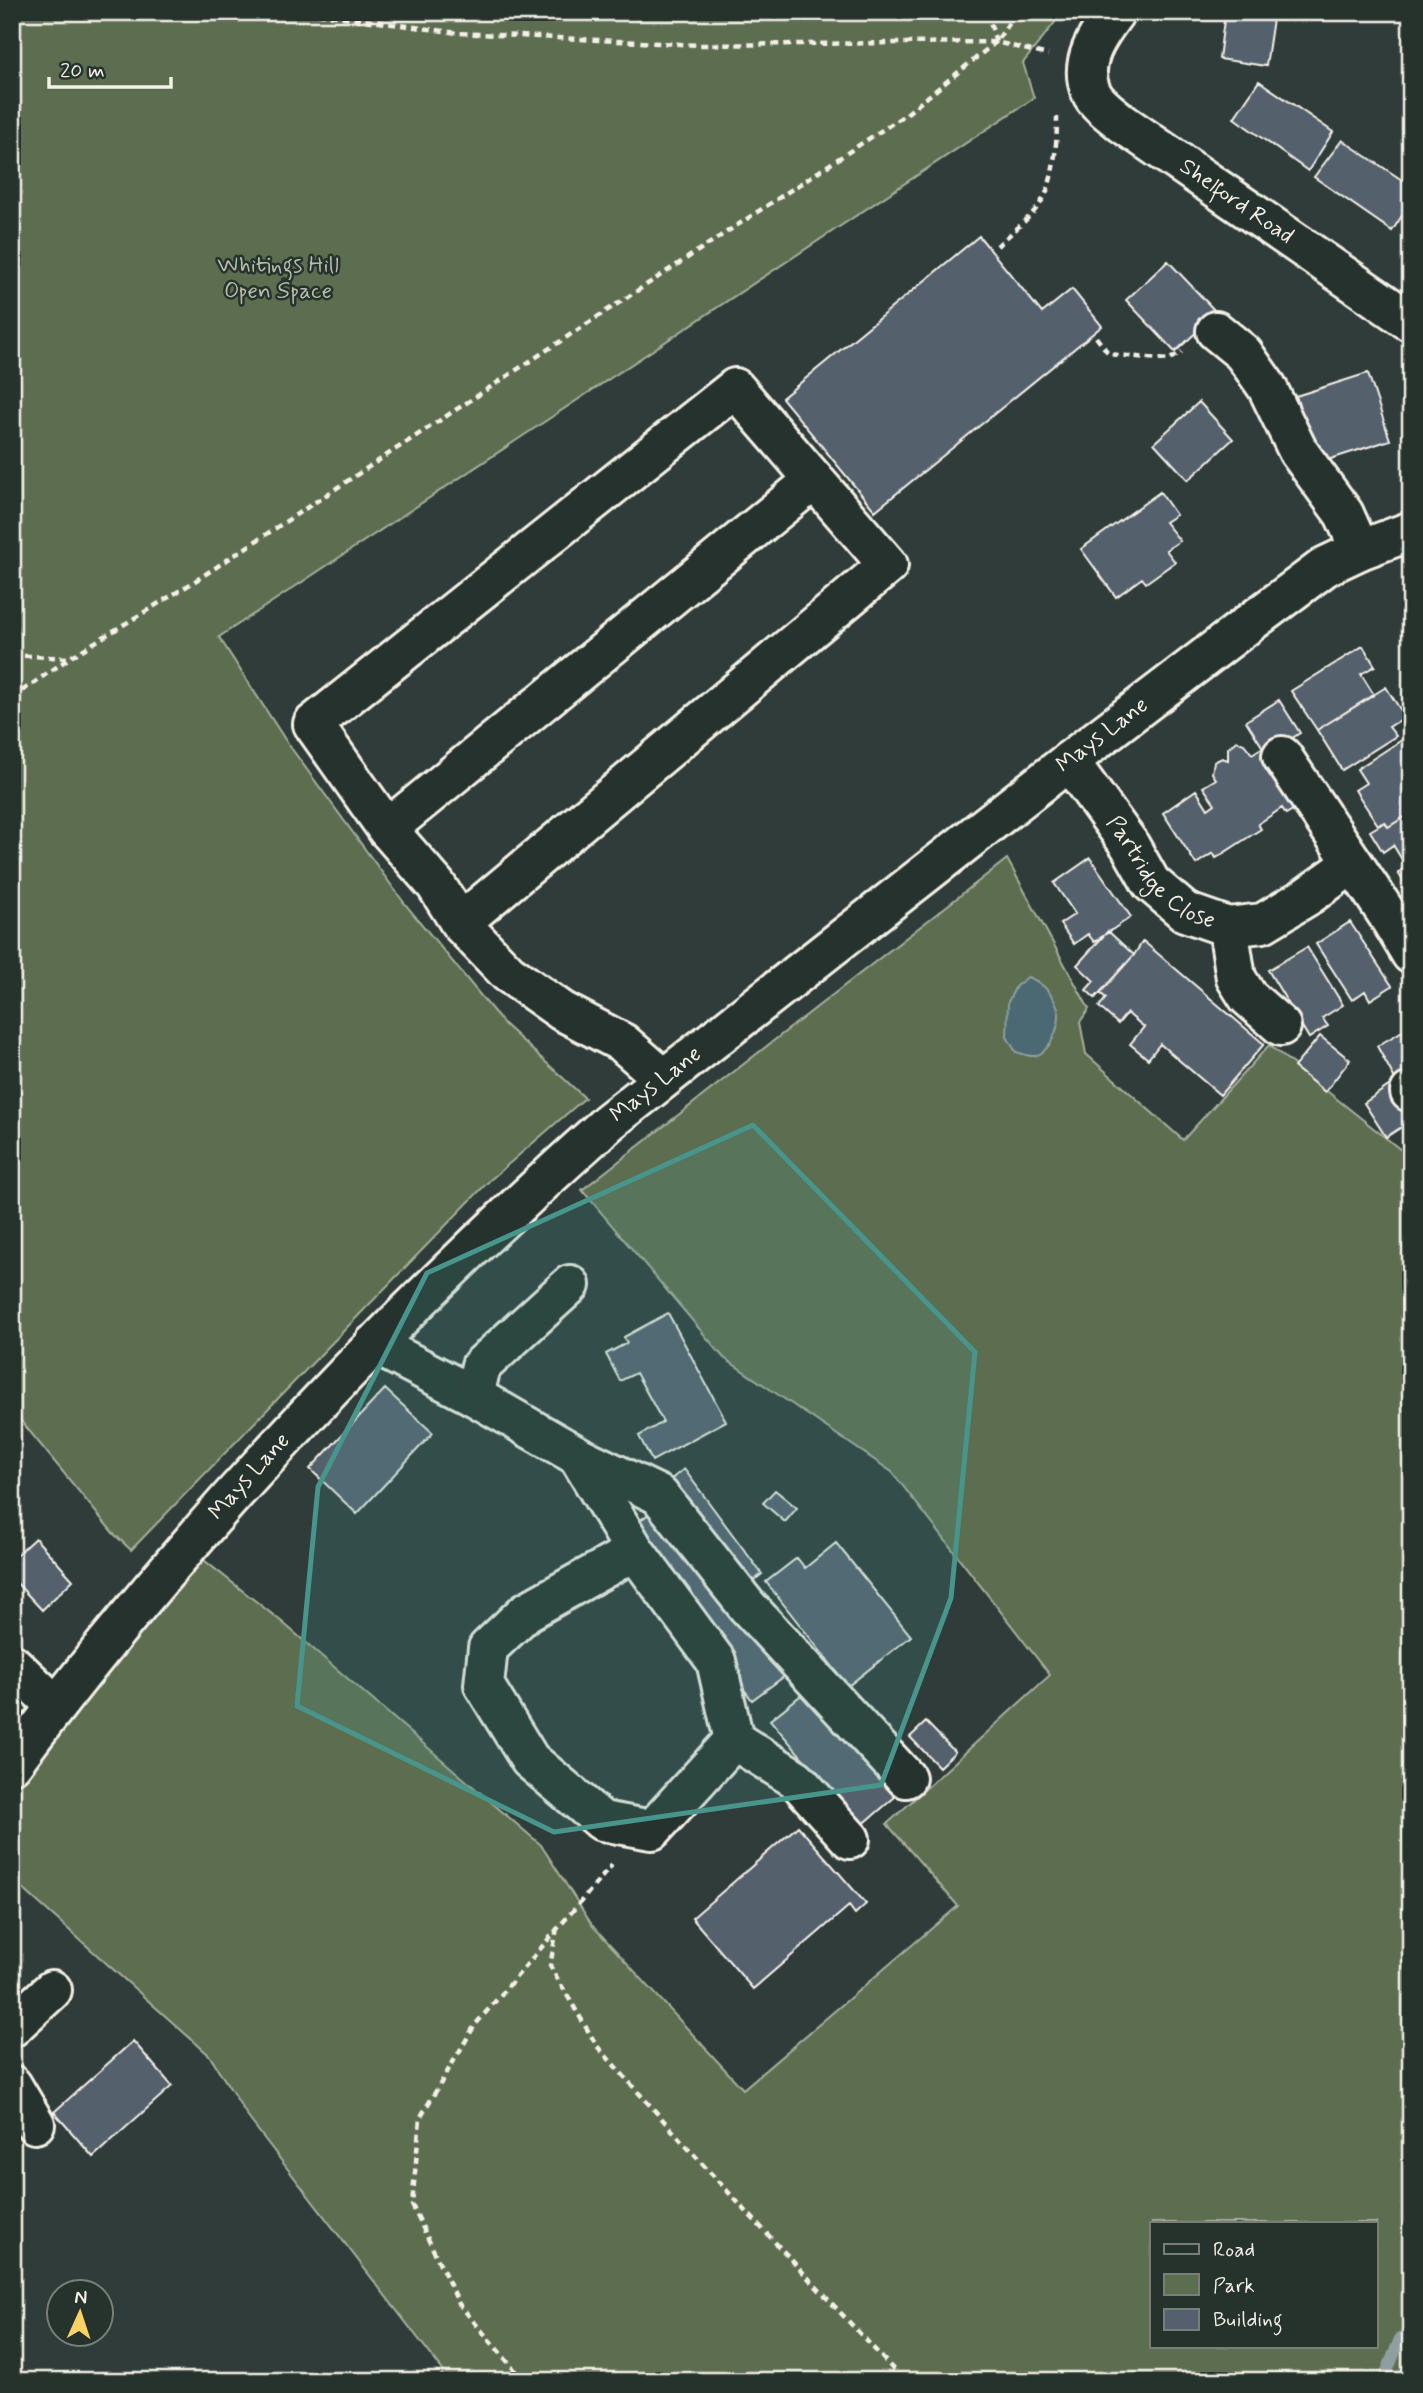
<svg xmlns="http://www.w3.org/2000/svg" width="1423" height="2393" font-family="Mynerve,sans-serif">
<rect width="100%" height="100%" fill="#2f3c3a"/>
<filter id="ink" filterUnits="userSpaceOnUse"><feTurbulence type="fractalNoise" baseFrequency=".0143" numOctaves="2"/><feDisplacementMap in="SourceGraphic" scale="14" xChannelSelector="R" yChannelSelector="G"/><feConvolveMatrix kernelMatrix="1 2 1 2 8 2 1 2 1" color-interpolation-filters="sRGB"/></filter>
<g filter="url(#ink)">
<path fill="#5d6d4f" stroke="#a8af9c" stroke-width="2" fill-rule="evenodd" d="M12,12H1063L1023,63L1034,98L219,637L286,741L405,904L504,1024L585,1098L489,1181L131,1550L113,1533L12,1410Z
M1007,859L1089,1009L1080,1022L1086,1054L1183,1140L1269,1045L1411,1158V2381H435L444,2372L250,2120L209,2055L12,1879V1764L186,1546L282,1622L541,1845L592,1925L743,2089L958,1906L887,1824L1050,1675L892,1472L724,1358L582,1190ZM1152,2223H1376V2346H1152Z"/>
<path fill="#4c6972" stroke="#8f9fa1" stroke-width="2" d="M1028,977C1044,984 1051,992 1058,1008C1063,1022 1049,1057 1032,1056C1027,1056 1021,1053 1016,1052L1007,1037L1008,1002L1016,986Z"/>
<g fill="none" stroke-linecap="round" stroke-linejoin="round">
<path stroke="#8f9fa1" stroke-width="12" d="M1383,2381L1400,2339L1411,2334"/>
</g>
<path fill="#54606d" stroke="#f4f1e8" stroke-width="2" d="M1225,12H1274L1266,66L1219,59Z
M1259,81L1333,132L1308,171L1234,118Z
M1342,140L1411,186V202L1392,231L1314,177Z
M979,236L1042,313L1072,289L1102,326L875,511L782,398Z
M1168,261L1217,313L1175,352L1126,300Z
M1368,373L1390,440L1318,463L1296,396Z
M1199,402L1233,439L1188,480L1154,443Z
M1160,492L1176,515L1165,522L1180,541L1166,550L1175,562L1146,583L1142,578L1116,597L1081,549Z
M1363,646L1375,666L1361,674L1374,695L1317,730L1291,691Z
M1386,687L1405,717L1389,727L1396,736L1342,770L1317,730Z
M1279,700L1300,733L1267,754L1246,721Z
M1411,734V813L1388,827L1385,822L1378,825L1355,790L1366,783L1357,769Z
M1237,741L1244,744L1252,754L1263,747L1297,798L1298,807L1286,814L1282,808L1258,824L1261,829L1216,858L1213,853L1196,864L1163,813L1196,790L1208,809L1215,804L1203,787L1216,779L1212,773L1214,762L1222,758L1228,760V748Z
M1411,813V893L1398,873L1406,866L1393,845L1383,852L1370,831L1385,822L1388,827Z
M1090,858L1131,917L1094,942L1088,934L1074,944L1060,924L1075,914L1054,883Z
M1350,922L1392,986L1370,1000L1365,991L1352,1000L1316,944Z
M1108,931L1134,955L1095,998L1086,990L1094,981L1077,965Z
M1143,941L1264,1044L1220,1095L1160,1044L1148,1059L1130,1044L1144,1027L1127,1013L1118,1024L1099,1007L1106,998L1100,993L1134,955Z
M1307,947L1343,1005L1322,1018L1328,1026L1309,1038L1268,970Z
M1411,1026V1073L1396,1081L1377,1046Z
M1320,1036L1350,1060L1325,1092L1294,1067Z
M1396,1081L1411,1103V1121L1386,1137L1364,1103Z
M668,1313L726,1421L652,1461L639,1436L663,1422L636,1373L620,1381L606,1354L627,1343L624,1337Z
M385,1389L433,1433L357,1514L310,1469Z
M684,1469L762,1574L742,1590L664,1485Z
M775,1490L797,1508L785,1522L763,1503Z
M661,1505L786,1675L752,1700L689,1615L701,1607L638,1522Z
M35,1538L73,1580L42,1610L12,1578V1559Z
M836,1543L911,1636L848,1686L766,1582L797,1558L805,1568Z
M805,1692L895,1797L861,1826L770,1720Z
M926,1722L955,1752L939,1767L910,1737Z
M798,1826L866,1904L855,1914L849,1906L753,1989L692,1918Z
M133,2041L172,2086L93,2157L54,2112Z"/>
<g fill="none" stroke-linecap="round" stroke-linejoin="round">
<g stroke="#f4f1e8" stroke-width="44">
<g id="minor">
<path id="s1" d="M1115,12C1098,35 1078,62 1091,92C1097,105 1112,114 1122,123L1411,322"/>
<path d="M1216,331L1243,353L1267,387L1298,451L1344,514L1360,550"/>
<path d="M1282,756L1387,914L1411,954"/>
<path id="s2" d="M1069,761L1129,844L1151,883L1185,912L1228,927L1263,923L1306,897L1352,864"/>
<path d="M387,829L813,481"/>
<path d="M460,923L888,565L735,388L313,724L387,829L436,885L460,923L508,973L562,1011L623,1043L663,1078"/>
<path d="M1228,927L1236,978L1248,997L1281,1026"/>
<path d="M1410,1092H1411"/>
<path d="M374,1344L474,1396L578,1456L635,1551L716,1661L734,1740L652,1830L602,1821L530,1760L484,1685L488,1648L526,1612L635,1551"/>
<path d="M474,1396L481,1366L570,1285"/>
<path d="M578,1456L659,1495L747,1606L906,1778"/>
<path d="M12,1664L56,1706"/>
<path d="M734,1740L796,1779L850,1839"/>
<path id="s3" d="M12,1764C188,1529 391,1316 610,1121L1069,761L1255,619L1326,566L1360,550L1411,531"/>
<path d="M12,2027L52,1990"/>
<path d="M12,2085L35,2124"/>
</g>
</g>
<path stroke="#f4f1e8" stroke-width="4.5" stroke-dasharray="7 5" stroke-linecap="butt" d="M306,12L458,33L699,45L996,42L1016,12
M987,12L996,42
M997,246C1014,230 1041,211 1048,188C1055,166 1057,140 1057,117
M1096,337L1109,354L1168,360L1182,352
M12,655L69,658L192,583L905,115L996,42L1048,55
M12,698L68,659
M557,1928L550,1966L597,2046L705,2167L904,2381
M524,2381L459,2304L412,2205L420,2118L475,2025L612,1865"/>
<use href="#minor" stroke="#26332d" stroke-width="38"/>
</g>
</g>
<path fill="#48958c" fill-opacity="0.2" stroke="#48958c" stroke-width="5" stroke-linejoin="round" d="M753,1125L975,1352L951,1598L881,1785L554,1832L297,1706L318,1487L427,1273Z"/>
<g text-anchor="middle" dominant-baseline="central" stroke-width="5" stroke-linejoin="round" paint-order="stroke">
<g font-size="23" fill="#f4f1e8" stroke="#26332d">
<text stroke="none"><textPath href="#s1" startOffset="271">Shelford Road</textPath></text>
<text stroke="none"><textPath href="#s3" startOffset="1505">Mays Lane</textPath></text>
<text stroke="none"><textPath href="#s2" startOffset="147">Partridge Close</textPath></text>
<text stroke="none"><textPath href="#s3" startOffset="938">Mays Lane</textPath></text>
<text stroke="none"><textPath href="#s3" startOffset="373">Mays Lane</textPath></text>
</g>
<g font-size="23" fill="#b8bcab" stroke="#26332d">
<text x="278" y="266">Whitings Hill<tspan x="278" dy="26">Open Space</tspan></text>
</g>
</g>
<rect width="1423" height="2393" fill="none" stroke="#26332d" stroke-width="42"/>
<rect x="21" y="21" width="1381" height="2351" fill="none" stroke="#f4f1e8" stroke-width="2.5" filter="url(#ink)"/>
<rect x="1150" y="2222" width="228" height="126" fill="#26332d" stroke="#787f78" stroke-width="2"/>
<rect x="1164" y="2244" width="35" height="10" fill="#26332d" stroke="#787f78" stroke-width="2"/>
<text x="1213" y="2256" font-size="21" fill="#f4f1e8">Road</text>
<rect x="1164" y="2274" width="35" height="21" fill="#5d6d4f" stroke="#787f78" stroke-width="2"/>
<text x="1213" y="2292" font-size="21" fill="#f4f1e8">Park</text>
<rect x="1164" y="2309" width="35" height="21" fill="#54606d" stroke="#787f78" stroke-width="2"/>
<text x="1213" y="2326" font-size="21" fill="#f4f1e8">Building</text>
<g transform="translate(80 2313) rotate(3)"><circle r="33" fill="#26332d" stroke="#787f78" stroke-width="2"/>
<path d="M0-5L12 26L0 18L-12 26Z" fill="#ffd166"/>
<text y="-10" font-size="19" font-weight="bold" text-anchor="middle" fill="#f4f1e8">N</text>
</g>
<path d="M49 77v10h122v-10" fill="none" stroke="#f4f1e8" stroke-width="3.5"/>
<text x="60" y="77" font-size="21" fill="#f4f1e8" stroke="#26332d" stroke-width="5" paint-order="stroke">20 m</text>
</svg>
